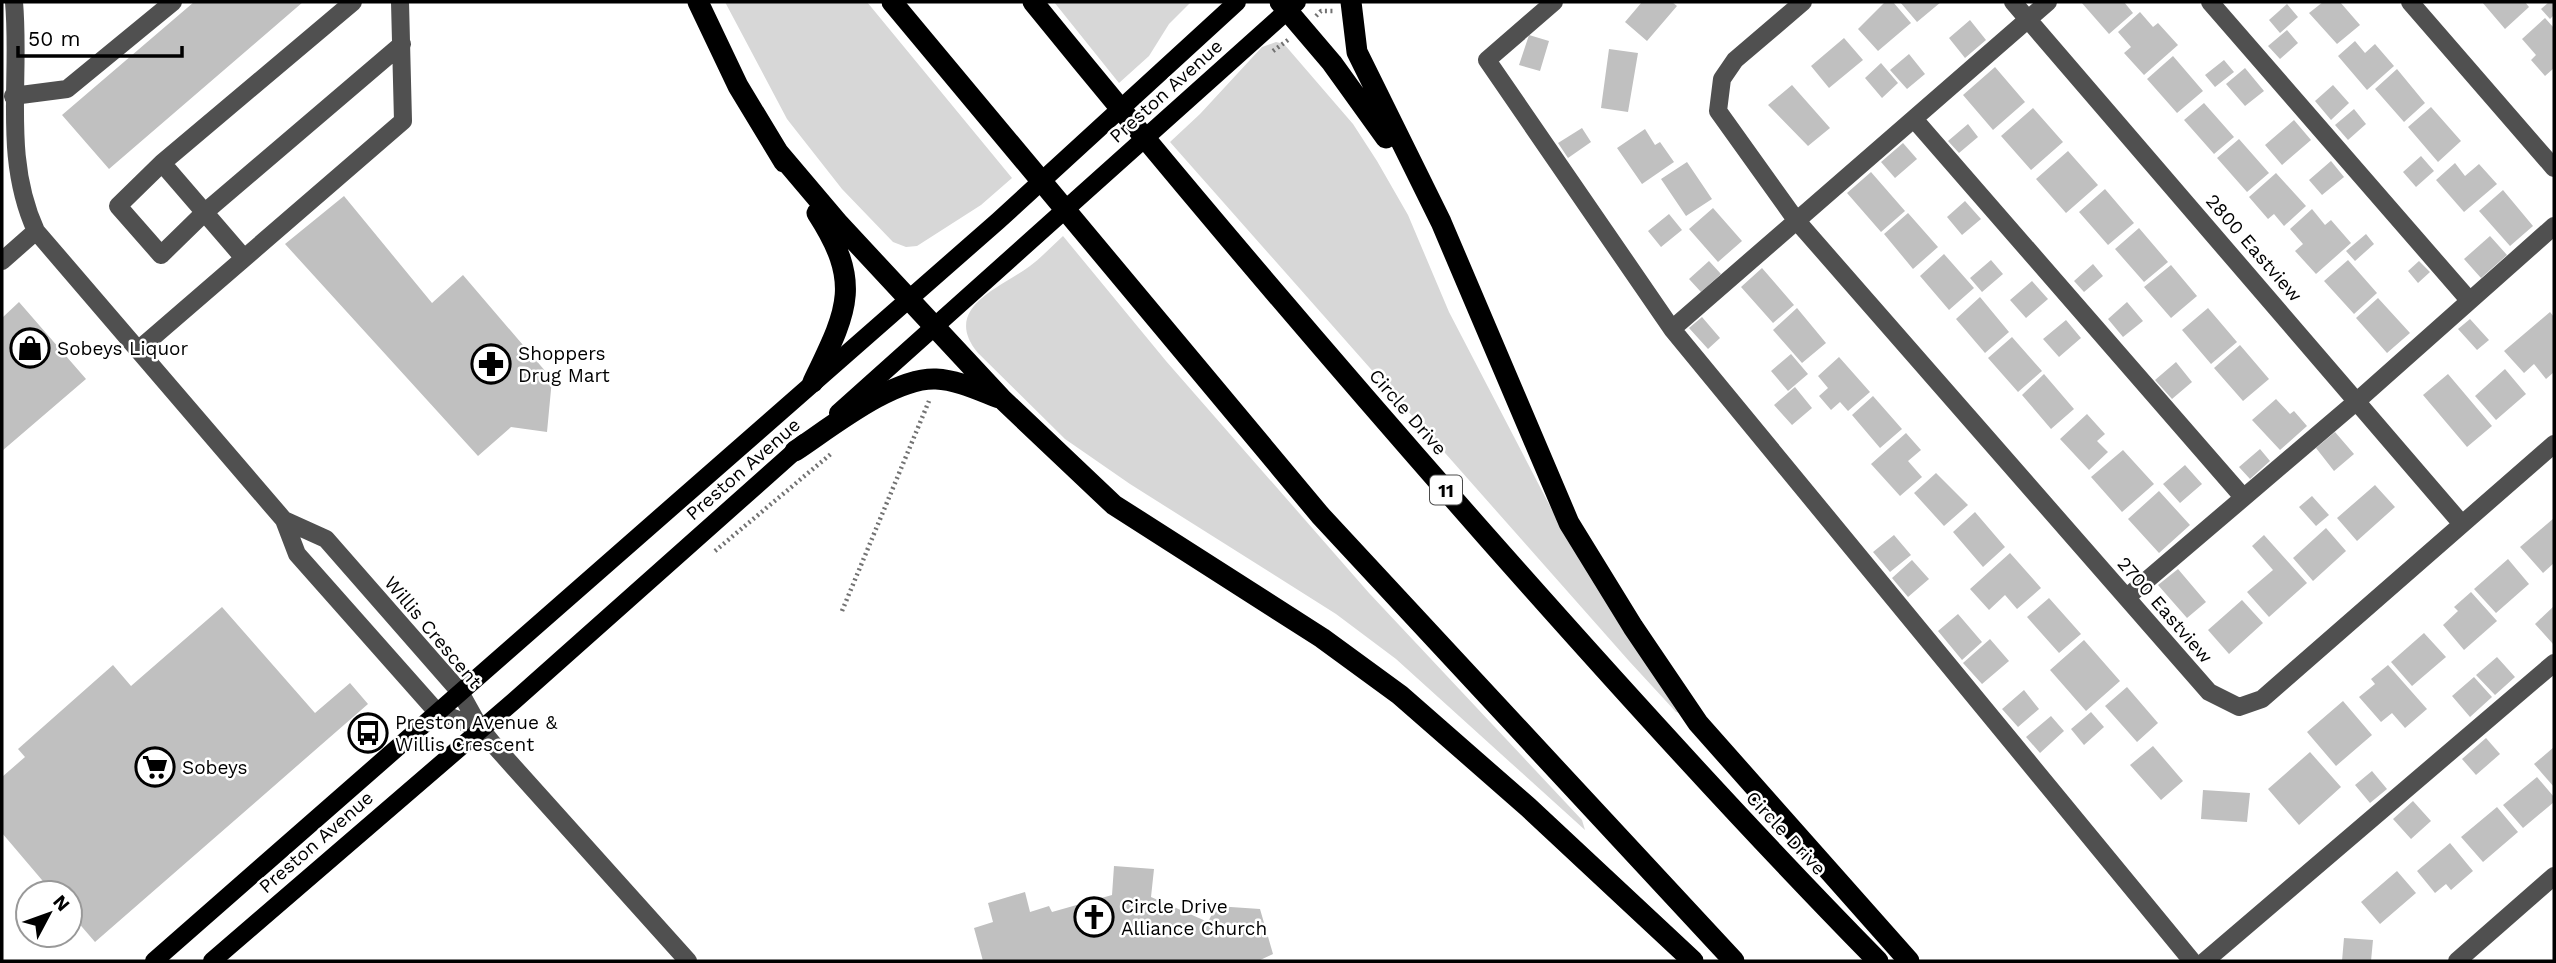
<svg xmlns="http://www.w3.org/2000/svg" width="2556" height="963" font-family="'Work Sans',sans-serif">
<rect width="100%" height="100%" fill="#fff"/>
<path fill="#d7d7d7" d="M725,2H867L1012,178L981,205L917,246L906,247L893,242L842,189L787,119Z
M1054,2H1191L1169,24L1149,56L1119,83Z
M1276,42L1284,44L1353,124L1377,161L1408,215L1449,312L1565,535L1683,714L1676,712L1629,661L1170,142L1200,114L1262,47Z
M1063,236L1166,361L1369,593L1582,820L1585,830L1396,659L1336,614L1130,484L1065,439L978,353C941,308 999,289 1030,266C1042,257 1052,246 1063,236Z"/>
<path fill="#c0c0c0" d="M194,2H303L109,169L62,115Z
M1642,2H1672L1677,6L1647,41L1625,22Z
M1885,2H1893L1911,23L1878,51L1858,29Z
M1900,2H1941L1917,22Z
M2081,2H2124L2133,13L2109,34Z
M2323,2H2340L2360,25L2337,44L2309,13Z
M2482,2H2525L2529,7L2505,29Z
M2549,2H2554V15L2550,19L2541,9Z
M2287,4L2298,17L2280,33L2269,20Z
M2140,12L2153,27L2158,23L2178,45L2144,75L2124,53L2131,47L2118,32Z
M2545,18L2554,28V68L2545,76L2531,60L2536,55L2522,39Z
M1970,20L1986,40L1965,58L1949,38Z
M2287,30L2298,43L2280,59L2268,46Z
M1529,35L1549,41L1540,71L1519,65Z
M1844,38L1863,60L1829,88L1811,66Z
M2355,41L2365,53L2375,44L2394,66L2367,90L2338,56Z
M1609,49L1638,53L1628,112L1601,108Z
M1909,54L1925,74L1907,89L1890,70Z
M2173,56L2203,91L2177,113L2147,79Z
M2224,60L2234,72L2215,87L2205,75Z
M1881,63L1898,83L1882,98L1865,78Z
M1995,67L2025,102L1993,130L1963,95Z
M2245,68L2264,91L2245,106L2226,84Z
M2397,69L2425,103L2404,122L2375,89Z
M1792,85L1830,128L1808,146L1768,105Z
M2333,85L2349,103L2331,120L2315,101Z
M2204,103L2234,137L2214,154L2184,120Z
M2431,107L2461,141L2438,162L2408,127Z
M2033,108L2063,142L2031,170L2001,136Z
M2354,109L2366,124L2348,140L2335,125Z
M2294,120L2311,140L2282,165L2265,145Z
M1968,124L1978,137L1959,153L1948,141Z
M1582,128L1591,142L1568,158L1558,143Z
M1645,129L1655,145L1660,142L1674,162L1642,184L1617,148Z
M2239,139L2269,173L2247,192L2217,158Z
M1903,143L1917,159L1895,178L1881,162Z
M2068,151L2098,185L2066,213L2036,179Z
M2421,156L2434,171L2416,187L2403,172Z
M2331,161L2344,177L2322,195L2309,180Z
M1687,162L1712,199L1686,216L1661,179Z
M2455,163L2465,176L2479,164L2497,184L2464,212L2436,180Z
M1871,172L1905,211L1881,232L1847,193Z
M2276,173L2306,206L2284,226L2274,214L2268,219L2249,197Z
M2105,189L2134,223L2108,245L2079,212Z
M2503,190L2533,226L2510,246L2479,211Z
M344,196L432,303L463,275L552,379L547,432L511,427L478,456L285,244Z
M1965,201L1981,219L1962,235L1947,217Z
M1713,208L1742,241L1718,262L1689,229Z
M2312,209L2325,225L2331,220L2351,243L2316,274L2295,251L2303,244L2290,229Z
M1908,213L1938,247L1913,269L1884,234Z
M1669,214L1682,230L1661,247L1648,231Z
M2139,228L2168,262L2144,282L2115,249Z
M2366,234L2374,244L2355,261L2346,251Z
M2490,236L2507,255L2481,278L2464,259Z
M1944,254L1974,288L1949,310L1920,276Z
M1991,260L2003,274L1982,292L1970,278Z
M2348,260L2377,293L2354,314L2324,281Z
M1709,261L1721,274L1701,292L1689,279Z
M2419,261L2430,272L2418,283L2408,271Z
M2093,264L2103,276L2084,292L2074,281Z
M2171,265L2197,296L2171,318L2144,287Z
M1762,268L1794,305L1773,323L1741,287Z
M2032,281L2048,299L2026,318L2010,300Z
M1980,297L2009,332L1985,353L1956,319Z
M2378,298L2410,333L2387,353L2356,318Z
M19,302L86,379L2,451V318Z
M2127,302L2143,321L2123,337L2108,319Z
M1797,308L1826,343L1802,363L1773,330Z
M2208,308L2237,342L2211,364L2182,330Z
M2550,312L2554,317V372L2546,379L2534,364L2524,373L2504,351Z
M1702,317L1720,338L1708,349L1689,328Z
M2470,319L2489,340L2477,350L2458,329Z
M2066,320L2081,338L2059,357L2043,339Z
M2012,337L2042,371L2018,392L1988,358Z
M2240,345L2269,379L2243,401L2214,368Z
M1791,354L1808,374L1788,391L1771,371Z
M1839,357L1870,392L1848,411L1840,402L1831,410L1819,396L1828,388L1818,376Z
M2176,362L2192,382L2172,399L2155,380Z
M2505,369L2526,394L2496,420L2475,396Z
M2044,374L2074,409L2051,429L2022,395Z
M2448,374L2492,426L2467,447L2423,395Z
M1795,387L1812,408L1792,425L1774,405Z
M1873,396L1902,429L1880,448L1852,415Z
M2276,399L2290,414L2294,411L2307,426L2280,450L2252,420Z
M2087,414L2105,434L2097,441L2108,452L2089,470L2060,439Z
M2335,432L2354,454L2334,471L2316,448Z
M1906,433L1921,450L1908,461L1922,477L1900,496L1871,464Z
M2260,449L2270,461L2250,479L2239,467Z
M2123,450L2154,484L2122,512L2091,477Z
M2185,465L2202,484L2180,503L2163,484Z
M1936,473L1968,505L1944,526L1914,493Z
M2375,485L2395,507L2357,541L2337,518Z
M2159,491L2190,525L2159,553L2128,519Z
M2312,496L2329,515L2316,526L2299,507Z
M1975,512L2005,547L1983,567L1953,532Z
M2554,518V563L2543,573L2520,547Z
M2326,528L2346,551L2313,581L2293,558Z
M1894,535L1911,555L1890,572L1873,552Z
M2264,535L2307,583L2269,617L2247,592L2273,570L2252,546Z
M2010,553L2041,588L2017,609L2005,595L1989,610L1970,589Z
M2508,559L2529,584L2496,613L2474,589Z
M1912,560L1929,579L1908,597L1892,578Z
M2178,569L2206,602L2187,618L2158,585Z
M2471,592L2497,621L2464,650L2443,625L2458,611L2454,607Z
M2049,598L2081,634L2059,653L2027,617Z
M2242,600L2263,623L2229,654L2208,630Z
M2554,606V643L2553,644L2535,624Z
M222,607L315,713L350,683L368,704L95,942L70,913V893H53L2,833V777L25,757L18,749L113,665L131,686Z
M1958,614L1982,642L1962,660L1938,631Z
M2424,633L2446,657L2412,686L2391,662Z
M1990,639L2009,661L1982,684L1963,663Z
M2084,640L2120,681L2086,711L2050,670Z
M2497,657L2515,677L2495,695L2476,675Z
M2388,665L2427,709L2405,728L2392,713L2381,722L2359,697L2375,684L2371,679Z
M2474,677L2492,697L2470,717L2452,696Z
M2127,687L2158,723L2137,742L2105,706Z
M2024,690L2039,709L2018,727L2002,709Z
M2343,701L2372,735L2336,766L2307,732Z
M2091,712L2104,727L2084,745L2071,729Z
M2051,716L2064,731L2040,753L2026,737Z
M2486,738L2500,754L2476,775L2462,759Z
M2153,746L2183,781L2161,800L2130,765Z
M2554,747V787L2534,764Z
M2310,752L2341,787L2299,825L2268,789Z
M2372,771L2387,789L2370,803L2355,785Z
M2537,777L2554,797V802L2523,828L2503,805Z
M2203,790L2250,793L2247,822L2201,819Z
M2413,801L2431,821L2411,839L2393,819Z
M2497,807L2518,832L2483,862L2461,837Z
M2450,843L2473,871L2451,890L2446,884L2435,893L2417,871Z
M1114,866L1154,869L1151,897L1208,922L1216,906L1260,909L1273,954L1258,961H983L974,928L993,922L988,903L1025,892L1030,912L1049,906L1052,912L1112,895Z
M2397,871L2416,893L2380,924L2361,902Z
M2344,938L2373,940L2371,961H2342Z"/>
<g fill="none" stroke-linecap="round" stroke-linejoin="round">
<path stroke="#727272" stroke-width="4.5" stroke-dasharray="2 3.5" stroke-linecap="butt" d="M1316,16L1321,11H1333
M1273,51L1288,40
M715,551L832,453
M842,611L929,401"/>
<path stroke="#505050" stroke-width="18" d="M14,2C21,80 2,157 36,231L284,520L297,554L437,712L480,728
M353,2L162,163L118,206L161,255L205,212L402,44
M1554,2L1487,60L1672,329L2192,961
M1803,2L1735,60L1722,79L1718,111L1796,220L2209,692L2239,707L2262,699L2554,444
M2013,2L2461,523
M2210,2L2469,300
M2410,2L2554,168
M13,96L67,89L173,2
M1914,119L2243,497
M162,163L243,257
M2,261L36,231
M1672,329L2048,2
M138,350L403,121L400,2
M284,520L326,539L460,692L480,728L493,744L688,961
M2127,597L2357,401L2554,226
M2205,961L2554,663
M2457,961L2554,876"/>
<path stroke="#000" stroke-width="18" d="M838,413L1297,2
M154,961L998,221L1237,2
M212,961L514,701L804,443"/>
<path stroke="#000" stroke-width="21" d="M698,2L738,86L784,162
M892,2L1320,515L1734,961
M1033,2C1180,183 1332,361 1486,536C1614,681 1743,824 1878,961
M1280,2L1332,63L1386,138
M1351,2L1357,52L1441,222L1569,523L1633,627L1698,723L1909,961
M778,152L839,224L1001,398L1114,505L1322,638L1400,695L1528,807L1693,961
M813,382C847,311 863,284 817,213
M795,451C830,428 893,377 936,379C957,380 978,390 999,398"/>
</g>
<defs>
<g id="shop-ring" transform="scale(2.0125)"><circle r="9.5" fill="#fff" stroke="#000" stroke-width="1.5"/><path d="M-5-2.5h2.3a2.7 3.5 0 0 1 5.4 0H5L5.5 6h-11ZM-1.5-2.5h3a1.5 2.3 0 0 0-3 0Z" fill="#000"/></g>
<g id="pharmacy-ring" transform="scale(2.0125)"><circle r="9.5" fill="#fff" stroke="#000" stroke-width="1.5"/><path d="M-2-6h4v4h4v4h-4v4h-4v-4h-4v-4h4Z" fill="#000"/></g>
<g id="bus-ring" transform="scale(2.0125)"><circle r="9.5" fill="#fff" stroke="#000" stroke-width="1.5"/><path d="M-5-6H5V4H4V6H2V4H-2V6H-4V4H-5ZM-3.5-4V0h7V-4ZM-3.5 1.2v1.5H-2V1.2ZM2 1.2v1.5H3.5V1.2Z" fill="#000"/></g>
<g id="supermarket-ring" transform="scale(2.0125)"><circle r="9.5" fill="#fff" stroke="#000" stroke-width="1.5"/><path d="M-6-5.5h2.5l.6 2H6L4.5 2H-2.5L-4.4-4H-6ZM-1.5 3.2a1.3 1.3 0 1 0 .1 0ZM3 3.2a1.3 1.3 0 1 0 .1 0Z" fill="#000"/></g>
<g id="church-ring" transform="scale(2.0125)"><circle r="9.5" fill="#fff" stroke="#000" stroke-width="1.5"/><path d="M-1.2-6h2.4v3.5h3.3v2.4h-3.3V6h-2.4V-.1h-3.3v-2.4h3.3Z" fill="#000"/></g>
</defs>
<g fill-rule="evenodd">
<use href="#shop-ring" x="30" y="348"/>
<use href="#pharmacy-ring" x="491" y="364"/>
<use href="#bus-ring" x="368" y="733"/>
<use href="#supermarket-ring" x="155" y="767"/>
<use href="#church-ring" x="1094" y="917"/>
</g>
<g text-anchor="middle" dominant-baseline="central" stroke-width="5" stroke-linejoin="round" paint-order="stroke">
<rect fill="#fff" stroke="#4c4c4c" stroke-width="2" x="1430" y="475.5" width="32" height="29" rx="5"/>
<g font-size="18" font-weight="bold" fill="#000">
<text x="1446" y="490">11</text>
</g>
<g font-size="19" fill="#000" stroke="#fff">
<text transform="translate(1166 91) rotate(-42)">Preston Avenue</text>
<text transform="translate(2254 248) rotate(49)">2800 Eastview</text>
<text transform="translate(1408 412) rotate(49)">Circle Drive</text>
<text transform="translate(743 469) rotate(-41)">Preston Avenue</text>
<text transform="translate(2165 610) rotate(49)">2700 Eastview</text>
<text transform="translate(433 632) rotate(50)">Willis Crescent</text>
<text transform="translate(1786 833) rotate(47)">Circle Drive</text>
<text transform="translate(316 842) rotate(-41)">Preston Avenue</text>
</g>
<g font-size="19" fill="#000" stroke="#fff" text-anchor="start">
<text x="57" y="348">Sobeys Liquor</text>
<text x="518" y="353">Shoppers<tspan x="518" dy="22">Drug Mart</tspan></text>
<text x="395" y="722">Preston Avenue &amp;<tspan x="395" dy="22">Willis Crescent</tspan></text>
<text x="182" y="767">Sobeys</text>
<text x="1121" y="906">Circle Drive<tspan x="1121" dy="22">Alliance Church</tspan></text>
</g>
</g>
<rect width="2556" height="963" fill="none" stroke="#000000" stroke-width="7"/>
<g transform="translate(49 914) rotate(49)"><circle r="33" fill="#ffffff" stroke="#999999" stroke-width="2"/>
<path d="M0-5L12 26L0 18L-12 26Z" fill="#000000"/>
<text y="-10" font-size="19" font-weight="bold" text-anchor="middle" fill="#000000">N</text>
</g>
<path d="M18 46v10h164v-10" fill="none" stroke="#000000" stroke-width="3.5"/>
<text x="28" y="46" font-size="21" fill="#000000" stroke="#ffffff" stroke-width="5" paint-order="stroke">50 m</text>
</svg>
